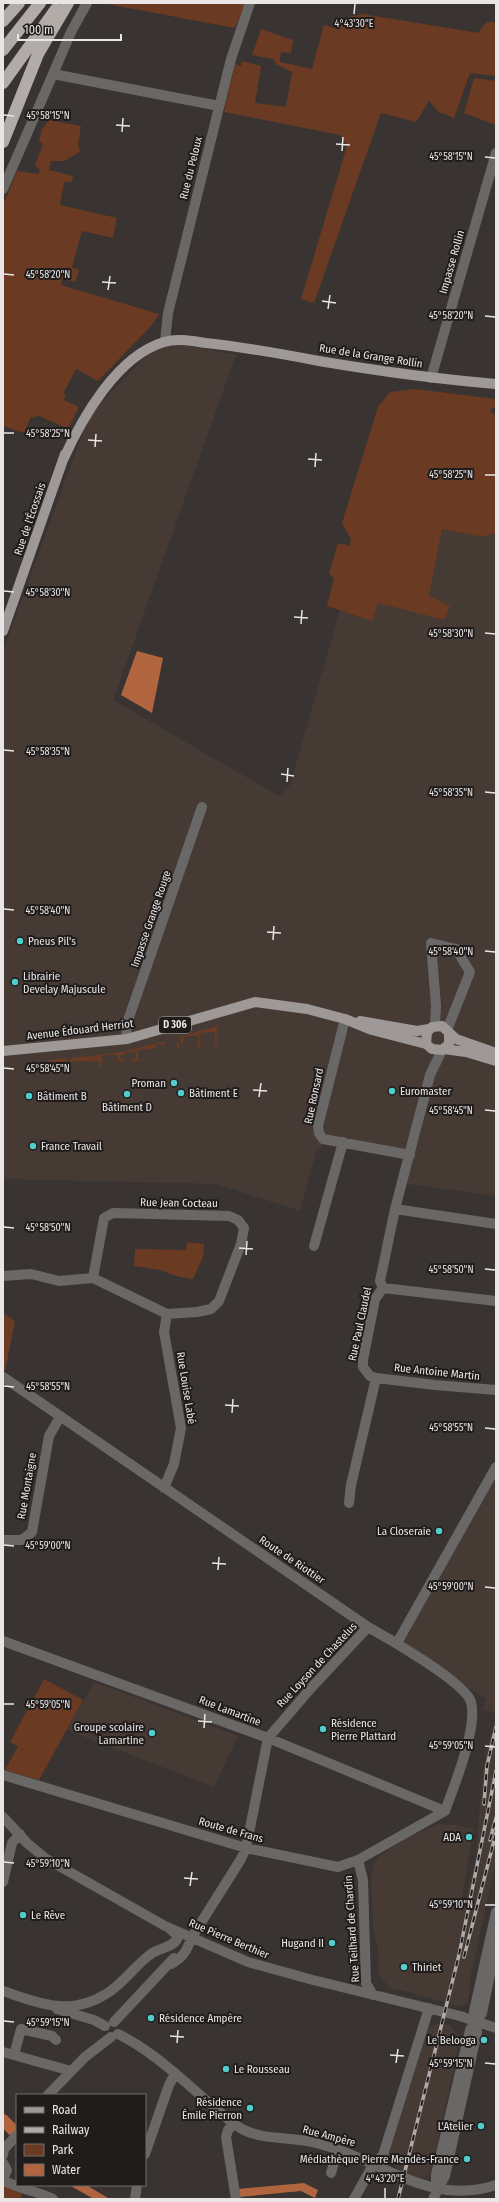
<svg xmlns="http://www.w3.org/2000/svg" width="499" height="2202" font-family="'Fira Sans Condensed',sans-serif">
<rect width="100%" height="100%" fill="#393432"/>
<path fill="#463a35" d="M180,344L236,355L113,700L279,796L290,785L340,610L372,621L378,603L444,620L429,596L442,528L483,537L496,533V1196L407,1184L413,1161L326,1143L316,1152L300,1211L217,1184L3,1179V651L85,427L97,407L148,354L164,346Z
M496,1476V1713L483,1710L486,1699L403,1644Z
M94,1682L238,1736L214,1787L67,1730Z
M496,1717V1861L471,1974L468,2003L459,2006L389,1987L378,1973V1949L373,1931L371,1878L373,1866L379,1856L407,1838L438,1824L457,1825L474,1829L460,1908L464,1909L476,1857L482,1778L486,1752Z
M440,2023L450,2025L460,2038L431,2174L421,2178L399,2172L385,2151L426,2028Z"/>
<path fill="#6a3a22" d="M102,3H246L235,28Z
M362,14L479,33C484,24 486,20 496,22V76L470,73L454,118L439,112L429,101L416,122L381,113L314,303L301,299L347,146L340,135L224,112L235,64L241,66L242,61L261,66L255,103L286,107L292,72L276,64L273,59L252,55L261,29L293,40L291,53L281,52L280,62L312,69L324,25L338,29L348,17Z
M474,78L496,81V125L464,113Z
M49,120L81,126L78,145L80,152L64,161H51L49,170L73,176L72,182H64L60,205L117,218L113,238L82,231L72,267L79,270L75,282L62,278L61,285L159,314L151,326L98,381L76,369L63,394L66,395L64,400L79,407L68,429L37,415L35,418L31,417L24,433L3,426V205L17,171L38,174L40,170L35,165L43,144L39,141L42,129Z
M415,389L496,399V408L493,407L490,411L496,416V533L483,537L442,529L429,596L450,606L444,620L378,603L372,621L327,606L334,578L329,574L338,543L350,546L351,539L342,523L378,407L390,392Z
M217,1026L216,1066L215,1032L199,1033L200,1047L204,1048H198V1043H193L198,1042V1035L183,1037V1042L189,1043H179V1048L177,1047V1043L181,1042V1038H176Z
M165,1041L164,1048L163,1044H156V1048L138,1050V1059L143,1061H130L136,1059V1052H125V1055H120V1059L126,1061H112L118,1060L117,1055H102V1060L108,1061H101V1066H99L98,1061L54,1062V1067H49V1060L66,1058V1061L71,1060V1058L123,1052Z
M187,1242L204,1244L203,1257L193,1279L179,1277L160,1270L134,1266L135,1249L186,1250Z
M3,1313L15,1321L5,1371L3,1370Z
M44,1679L83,1700L39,1780L5,1770L18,1746L10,1742Z
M6,2185L23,2192L20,2199H3V2186Z"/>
<path fill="#b1653f" d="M137,651L163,658L152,713L121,695Z
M304,2183L318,2190L315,2198L301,2191L240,2197L238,2189Z
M69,2185H86L110,2199H94Z"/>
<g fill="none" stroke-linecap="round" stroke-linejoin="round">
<path stroke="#b1653f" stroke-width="12" d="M3,2120L17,2134"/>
<path stroke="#6a6867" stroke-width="10" d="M53,74L71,32L87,3
M3,189L53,74L219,106
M165,341L168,313L231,59L250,3
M431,378L496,153
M345,1019L318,1126L319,1133L323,1139L410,1155
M435,1026L436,1006L431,943L456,949L470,972L447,1030
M127,1039L126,1026L202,807
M395,1209L496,1224
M314,1246L343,1142
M3,1276L31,1274L59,1281L93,1278L167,1314L197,1312L211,1309L219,1301L241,1244L244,1228L238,1220L229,1216L113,1213L104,1218L93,1278
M383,1288L380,1281L395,1209L430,1075L442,1050
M383,1288L375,1299L363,1360V1367L370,1376L376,1378L435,1385L496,1390
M383,1288L496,1301
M3,1377L368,1627C388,1638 466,1683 471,1702C478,1728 454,1786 445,1811
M164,1488L174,1464L181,1428L164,1332L167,1314
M349,1503L351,1485L376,1378
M3,1540H22L32,1532L49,1436L60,1417
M3,1641L268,1738L445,1811
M397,1643L496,1467
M3,1775L246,1848L338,1867L358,1860L445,1811
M3,1817L27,1843L45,1858L165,1926L248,1962L313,1980L460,2016L496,2028
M358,1860L363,1880L366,1983L373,1995
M3,1882L12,1843L20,1834
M171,1964C183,1958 187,1950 192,1937L241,1859L246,1848L268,1738L312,1687L368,1627
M3,1991C39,2003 70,2017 106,1994C123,1984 135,1965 151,1954C158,1948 177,1947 178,1936L170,1929
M57,2009L94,2020L105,2026
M114,2022L174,1958
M118,2034C151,2050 179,2077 207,2101C218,2110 229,2122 242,2129C264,2141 293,2136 316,2143C331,2147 346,2152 359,2158C404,2178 446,2202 496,2185
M3,2052L71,2071
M14,2055L21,2029L52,2036L56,2040
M48,2095L85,2057L111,2037
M234,2124L228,2130L226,2137L236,2199
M145,2154L169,2085L175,2074
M3,2155L4,2149L17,2135
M3,2163L7,2170L3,2180
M331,2173L338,2150
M3,2180C18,2189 37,2191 53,2199
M436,2190V2175L470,2030L482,2013L496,1946
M135,2199L137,2185
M354,2199L373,2165L383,2155L429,2008
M433,2199L445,2176L477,2032L474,2011L496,1912"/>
<path stroke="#9e9896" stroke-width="10" d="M63,460C82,418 117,356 164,342C178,338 192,341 206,343C244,347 282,354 319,361C378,371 437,379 496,384
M3,631L65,454
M360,1021L417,1031L429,1029
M449,1033V1044L442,1050L432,1049L426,1044L427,1032L432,1027L442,1026L456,1039L496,1053
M444,1049L466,1052L496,1061
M3,1051L127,1039L255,1002L307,1009L345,1019L372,1030L426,1044"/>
<path stroke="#b2aca9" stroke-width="12" d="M3,21L19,3
M3,50L40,3
M3,83L56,9
M3,142L38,54L68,3"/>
<g stroke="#afabaa" stroke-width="3.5">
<path id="rail" d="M484,1804L487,1766L496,1727
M490,1840L496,1818
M464,1957L496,1833
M398,2199L459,1955L496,1771"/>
</g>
<use href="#rail" stroke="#1f1c1b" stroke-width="2" stroke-dasharray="6" stroke-linecap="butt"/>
</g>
<path fill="none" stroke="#e9e6e5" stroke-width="1.5" d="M354,14L355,4M4,115L14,116M116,125L130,126M122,132L123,118M336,144L350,145M342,151L343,137M485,157L495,158M4,274L14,275M102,282L116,283M108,290L110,276M322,301L336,303M328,309L330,295M485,316L495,317M4,433H14M88,440L102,441M95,447L96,434M308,459L322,460M315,467L316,453M485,475H495M4,591L14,592M294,617L308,618M301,624L302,610M485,633L495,634M4,750L14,751M281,774L294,776M287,782L288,768M485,792L495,793M4,909L14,910M267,932L281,933M273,940L274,926M485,951L495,952M4,1068L14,1069M253,1090L267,1091M259,1097L261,1083M485,1110L495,1111M4,1227L14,1228M239,1248L253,1249M246,1255L247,1241M485,1269L495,1270M4,1386L14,1387M225,1405L239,1406M232,1413L233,1399M485,1428L495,1429M4,1545L14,1546M212,1563L226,1564M218,1570L219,1557M485,1587L495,1588M4,1704H14M198,1721L212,1722M204,1728L205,1714M485,1746L495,1747M4,1862L14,1863M184,1878L198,1879M190,1886L192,1872M485,1905H495M4,2021L14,2022M170,2036L184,2037M177,2043L178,2030M390,2055L404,2056M396,2063L398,2049M485,2063L495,2064M385,2198V2188"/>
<g fill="#52cdce" stroke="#1f1c1b" stroke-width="1.5">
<circle cx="20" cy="941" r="4"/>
<circle cx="15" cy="982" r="4"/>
<circle cx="174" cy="1083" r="4"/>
<circle cx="392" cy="1091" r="4"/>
<circle cx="181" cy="1093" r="4"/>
<circle cx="127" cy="1094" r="4"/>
<circle cx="29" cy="1096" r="4"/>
<circle cx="33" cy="1146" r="4"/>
<circle cx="439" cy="1531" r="4"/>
<circle cx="323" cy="1729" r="4"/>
<circle cx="152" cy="1733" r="4"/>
<circle cx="469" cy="1837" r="4"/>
<circle cx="23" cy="1915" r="4"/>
<circle cx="332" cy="1943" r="4"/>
<circle cx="404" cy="1967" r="4"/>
<circle cx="151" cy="2018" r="4"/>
<circle cx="484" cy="2040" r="4"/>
<circle cx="226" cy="2069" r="4"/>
<circle cx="250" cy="2108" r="4"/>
<circle cx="481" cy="2126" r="4"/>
<circle cx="467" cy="2159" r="4"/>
</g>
<g text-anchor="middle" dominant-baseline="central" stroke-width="4" stroke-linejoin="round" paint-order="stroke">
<rect fill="#1f1c1b" stroke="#aca9a8" stroke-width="1" x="159" y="1017" width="32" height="16" rx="3"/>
<g font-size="10" font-weight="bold" fill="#e9e6e5">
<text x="175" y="1025">D 306</text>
</g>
<g font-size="11" fill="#e9e6e5" stroke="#1f1c1b">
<text transform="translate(191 168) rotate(-76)">Rue du Peloux</text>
<text transform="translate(452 262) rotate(-74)">Impasse Rollin</text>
<text transform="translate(371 356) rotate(9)">Rue de la Grange Rollin</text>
<text transform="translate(30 519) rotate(-71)">Rue de l'Écossais</text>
<text transform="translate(151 919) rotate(-71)">Impasse Grange Rouge</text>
<text transform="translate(80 1030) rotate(-7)">Avenue Édouard Herriot</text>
<text transform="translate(314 1096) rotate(-78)">Rue Ronsard</text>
<text transform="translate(179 1203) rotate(1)">Rue Jean Cocteau</text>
<text transform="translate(360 1324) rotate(-78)">Rue Paul Claudel</text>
<text transform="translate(437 1372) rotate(6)">Rue Antoine Martin</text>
<text transform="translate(186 1388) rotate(81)">Rue Louise Labé</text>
<text transform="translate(27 1486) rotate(-80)">Rue Montaigne</text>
<text transform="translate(292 1560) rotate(34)">Route de Riottier</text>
<text transform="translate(317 1665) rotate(-47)">Rue Loyson de Chastelus</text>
<text transform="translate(230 1711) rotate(21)">Rue Lamartine</text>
<text transform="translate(231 1830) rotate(16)">Route de Frans</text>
<text transform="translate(352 1929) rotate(-94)">Rue Teilhard de Chardin</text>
<text transform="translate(229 1939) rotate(23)">Rue Pierre Berthier</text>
<text transform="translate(329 2136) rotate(15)">Rue Ampère</text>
</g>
<g font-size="11" fill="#e9e6e5" stroke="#1f1c1b" text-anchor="start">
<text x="28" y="941">Pneus Pil's</text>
<text x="23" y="976">Librairie<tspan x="23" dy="13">Develay Majuscule</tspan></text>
<text x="166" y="1083" text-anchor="end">Proman</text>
<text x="400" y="1091">Euromaster</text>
<text x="189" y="1093">Bâtiment E</text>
<text x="37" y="1096">Bâtiment B</text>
<text x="127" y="1107" text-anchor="middle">Bâtiment D</text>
<text x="41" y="1146">France Travail</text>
<text x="431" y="1531" text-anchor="end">La Closeraie</text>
<text x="331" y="1723">Résidence<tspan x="331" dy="13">Pierre Plattard</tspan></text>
<text x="144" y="1727" text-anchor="end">Groupe scolaire<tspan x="144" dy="13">Lamartine</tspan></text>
<text x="461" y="1837" text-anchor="end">ADA</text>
<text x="31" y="1915">Le Rêve</text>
<text x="324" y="1943" text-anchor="end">Hugand II</text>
<text x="412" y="1967">Thiriet</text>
<text x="159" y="2018">Résidence Ampère</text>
<text x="476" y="2040" text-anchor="end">Le Belooga</text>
<text x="234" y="2069">Le Rousseau</text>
<text x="242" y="2102" text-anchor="end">Résidence<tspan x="242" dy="13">Émile Pierron</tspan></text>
<text x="473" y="2126" text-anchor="end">L'Atelier</text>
<text x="459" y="2159" text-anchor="end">Médiathèque Pierre Mendès-France</text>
</g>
</g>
<g font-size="10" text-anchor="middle" fill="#e9e6e5" stroke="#1f1c1b" stroke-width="4" stroke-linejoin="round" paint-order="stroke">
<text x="354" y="27">4°43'30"E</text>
<text x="48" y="119">45°58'15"N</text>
<text x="451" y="160">45°58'15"N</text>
<text x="48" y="278">45°58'20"N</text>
<text x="451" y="319">45°58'20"N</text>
<text x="48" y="437">45°58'25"N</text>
<text x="451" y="478">45°58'25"N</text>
<text x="48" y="596">45°58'30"N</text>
<text x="451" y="637">45°58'30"N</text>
<text x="48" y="755">45°58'35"N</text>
<text x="451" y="796">45°58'35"N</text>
<text x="48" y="914">45°58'40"N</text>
<text x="451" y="955">45°58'40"N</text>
<text x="48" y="1072">45°58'45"N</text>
<text x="451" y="1114">45°58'45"N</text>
<text x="48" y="1231">45°58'50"N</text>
<text x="451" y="1273">45°58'50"N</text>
<text x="48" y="1390">45°58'55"N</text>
<text x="451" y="1431">45°58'55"N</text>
<text x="48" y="1549">45°59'00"N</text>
<text x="451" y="1590">45°59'00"N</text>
<text x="48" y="1708">45°59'05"N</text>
<text x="451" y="1749">45°59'05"N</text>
<text x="48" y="1867">45°59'10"N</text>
<text x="451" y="1908">45°59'10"N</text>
<text x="48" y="2026">45°59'15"N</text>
<text x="451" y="2067">45°59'15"N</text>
<text x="385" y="2182">4°43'20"E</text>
</g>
<rect width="499" height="2202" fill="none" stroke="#e9e6e5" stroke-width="8"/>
<rect x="16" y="2094" width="130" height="92" fill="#1f1c1b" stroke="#706d6c"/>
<rect x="24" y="2107" width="20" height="6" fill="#9e9896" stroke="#706d6c"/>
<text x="52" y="2114" font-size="12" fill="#e9e6e5">Road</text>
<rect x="24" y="2127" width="20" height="6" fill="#afabaa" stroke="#706d6c"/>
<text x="52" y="2134" font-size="12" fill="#e9e6e5">Railway</text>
<rect x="24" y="2144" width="20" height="12" fill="#6a3a22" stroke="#706d6c"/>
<text x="52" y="2154" font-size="12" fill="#e9e6e5">Park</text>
<rect x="24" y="2164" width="20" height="12" fill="#b1653f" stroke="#706d6c"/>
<text x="52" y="2174" font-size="12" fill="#e9e6e5">Water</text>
<path d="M18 34v6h103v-6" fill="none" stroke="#e9e6e5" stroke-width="2"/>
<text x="24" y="34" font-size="12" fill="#e9e6e5" stroke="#1f1c1b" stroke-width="3" paint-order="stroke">100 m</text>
</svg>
